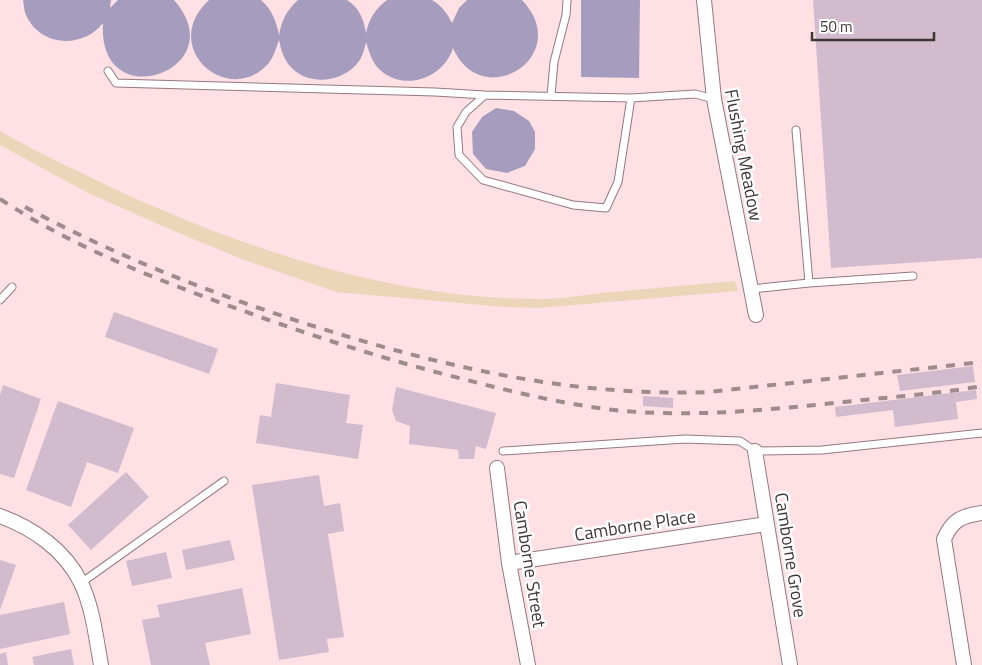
<svg xmlns="http://www.w3.org/2000/svg" width="982" height="665" font-family="'Titillium Web',sans-serif">
<rect width="100%" height="100%" fill="#fee0e5"/>
<path fill="#ecd5b9" d="M0,131C37,153 78,171 117,190C250,251 399,301 547,299C565,298 583,295 601,293C645,289 690,285 735,281L738,291L538,308L505,307L336,292L242,259L181,234L88,193L0,145Z"/>
<path fill="#a69dbe" d="M23,0H111L110,8L118,0H174C236,70 97,119 103,23C83,49 40,47 26,15C24,11 24,5 23,0Z
M209,0H261C272,10 276,20 279,35C282,20 286,11 298,0H347C359,7 364,20 366,33C369,19 375,9 387,0H432C442,6 447,13 452,23L459,8L467,0H522C575,56 482,114 453,48C443,80 401,93 377,67C371,59 369,51 366,42C364,51 362,59 355,66C337,84 305,85 289,65C283,57 281,49 279,40C276,48 274,57 268,64C228,108 158,47 209,0Z
M581,0H640L639,78L581,77Z
M496,108L514,111L529,121L535,132V149L525,166L507,173L486,169L473,154L472,132L482,117Z"/>
<path fill="#d1bbcd" d="M813,0H982V258L831,268Z
M114,312L218,349L209,374L105,337Z
M973,366L975,382L900,391L897,375Z
M276,383L350,395L346,423L363,425L358,459L256,443L260,415L271,417Z
M3,385L41,399L14,478L0,474V395Z
M396,387L496,413L486,449L476,446L474,459H459L458,450L409,444L410,426L396,421L392,410Z
M976,390L977,399L956,402L958,419L895,427L893,410L836,417L835,407Z
M643,396L673,398V408L643,406Z
M58,401L134,428L118,473L87,462L71,507L26,490Z
M126,472L149,497L91,550L68,525Z
M319,475L324,506L340,503L344,531L328,534L344,637L327,639L329,652L279,660L252,485Z
M230,540L235,560L186,570L182,550Z
M166,552L172,578L132,586L126,561Z
M0,560L16,565L0,610Z
M242,588L251,634L205,643L210,665H151L142,620L160,617L157,605Z
M64,602L70,634L0,649V615Z
M71,649L74,665H34L32,657Z
M6,652L8,665H0V654Z"/>
<g fill="none" stroke-linecap="round" stroke-linejoin="round">
<g stroke="#94797e" stroke-width="9">
<path id="service" d="M108,71L116,83L435,92L485,95
M551,96L554,62L566,15L567,0
M631,98L485,95L466,112L457,127L459,155L483,180L573,205L606,208L618,182L631,98L695,94L714,99
M796,130L809,283
M751,289L809,283L913,276
M0,300L12,287
M503,451L685,439L740,441L755,451L822,450L982,433
M81,583L224,481"/>
</g>
<g stroke="#94797e" stroke-width="16">
<path id="minor" d="M704,0L714,99L756,315
M755,451L790,665
M497,468L509,563L528,665
M0,516C33,528 65,550 81,583C93,608 96,638 101,665
M509,563L767,524
M964,665L944,539C953,519 962,516 982,513"/>
</g>
<use href="#service" stroke="#fff" stroke-width="7"/>
<use href="#minor" stroke="#fff" stroke-width="14"/>
<path stroke="#9f8a8e" stroke-width="4" stroke-dasharray="9 9" stroke-linecap="butt" d="M0,199C78,250 165,283 252,314C321,339 391,361 463,379C513,392 563,404 614,410C691,418 767,410 844,402C890,397 937,394 982,386
M25,207C120,258 220,297 323,329C448,368 576,397 709,392L982,362"/>
</g>
<g text-anchor="middle" dominant-baseline="central" stroke-width="5" stroke-linejoin="round" paint-order="stroke">
<g font-size="18" fill="#403537" stroke="#fff">
<text transform="translate(744 155) rotate(79)">Flushing Meadow</text>
<text transform="translate(635 525) rotate(-9)">Camborne Place</text>
<text transform="translate(791 555) rotate(81)">Camborne Grove</text>
<text transform="translate(530 564) rotate(81)">Camborne Street</text>
</g>
</g>
<path d="M812 32v8h122v-8" fill="none" stroke="#403537" stroke-width="2.5"/>
<text x="820" y="32" font-size="15" fill="#403537" stroke="#ffffff" stroke-width="4" paint-order="stroke">50 m</text>
</svg>
